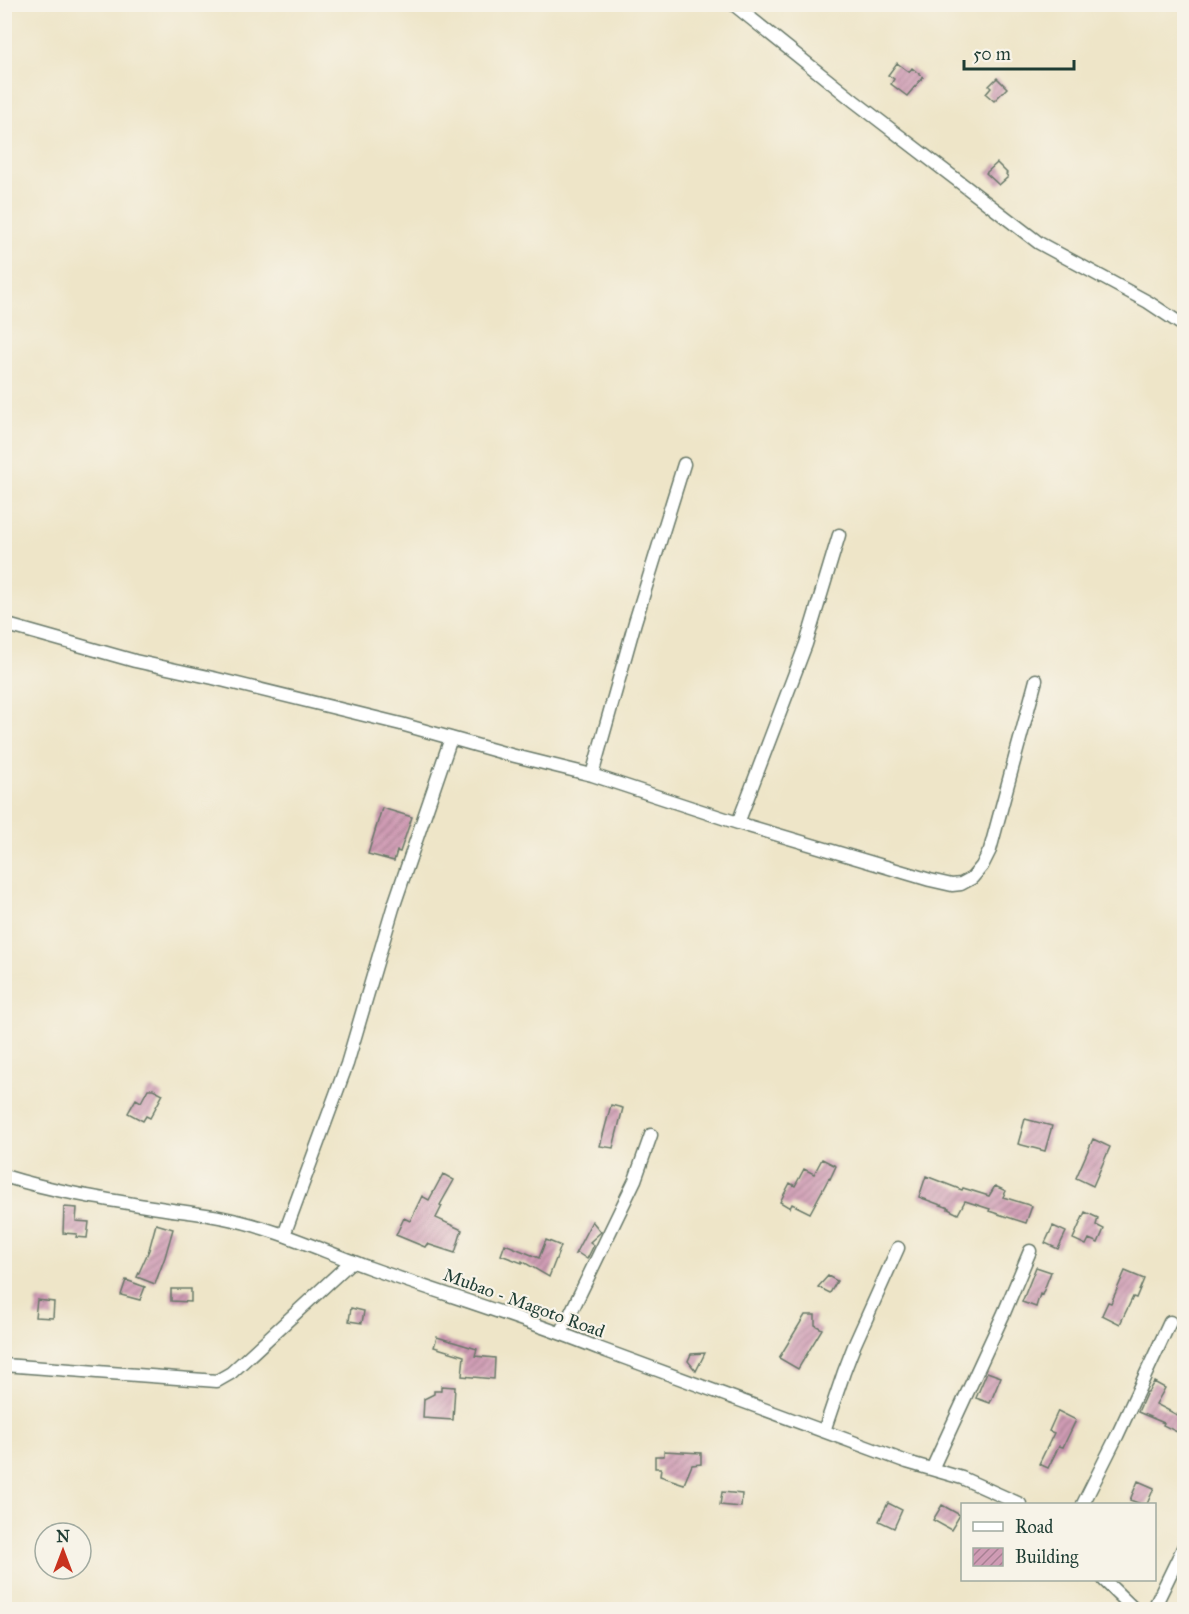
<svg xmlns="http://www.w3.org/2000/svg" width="1189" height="1614" font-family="'IM FELL Great Primer',serif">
<defs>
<pattern id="building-hatch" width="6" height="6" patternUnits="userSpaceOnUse" patternTransform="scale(1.5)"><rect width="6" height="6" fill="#cf9bb4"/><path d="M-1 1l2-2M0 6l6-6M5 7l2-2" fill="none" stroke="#a78093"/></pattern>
</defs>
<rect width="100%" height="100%" fill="#f7f3e8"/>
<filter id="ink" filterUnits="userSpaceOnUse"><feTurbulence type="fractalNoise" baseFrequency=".0167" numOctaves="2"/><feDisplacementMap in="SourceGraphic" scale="12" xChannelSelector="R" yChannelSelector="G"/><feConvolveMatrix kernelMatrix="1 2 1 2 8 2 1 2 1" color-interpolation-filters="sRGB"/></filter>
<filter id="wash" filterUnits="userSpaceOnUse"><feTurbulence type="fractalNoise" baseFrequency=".008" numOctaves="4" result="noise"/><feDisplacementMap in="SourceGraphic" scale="24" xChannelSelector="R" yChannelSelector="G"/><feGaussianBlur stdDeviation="1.35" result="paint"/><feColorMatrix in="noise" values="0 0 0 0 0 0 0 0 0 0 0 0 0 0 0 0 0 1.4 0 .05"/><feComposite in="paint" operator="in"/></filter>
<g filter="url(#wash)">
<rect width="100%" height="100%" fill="#eee5c8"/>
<g id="blocks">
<path fill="url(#building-hatch)" d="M897,63L909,72L912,68L923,77L907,96L891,84L894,79L888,75Z
M997,78L1007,88L994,101L986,94L991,88L989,86Z
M997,163L1007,173L1006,174L1008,177L999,185L986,173Z
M382,808L412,817L400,852L397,851L394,861L368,854Z
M148,1089H153L163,1094L150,1118L146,1116L143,1121L128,1113L136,1099L141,1102Z
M611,1105L623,1108L613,1148L600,1146Z
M1025,1119L1052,1126L1045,1151L1018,1144Z
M1093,1139L1110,1147L1093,1186L1076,1178Z
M822,1159L836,1166L830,1179L829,1178L810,1213L792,1204L790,1208L780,1202L790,1183L795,1186L804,1169L814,1174Z
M443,1174L454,1180L440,1205L442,1206L436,1218L462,1230L455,1253L427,1244L425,1247L396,1235L404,1218L410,1221L422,1196L429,1200Z
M926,1176L962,1190L963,1188L989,1196L995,1186L1006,1191L1003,1197L1032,1206L1026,1223L989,1211L990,1209L965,1201L958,1214L948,1209L949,1208L919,1197Z
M64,1207L77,1208L76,1221L89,1222L87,1238L76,1237L77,1234L63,1233Z
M1085,1212L1098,1218L1096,1225L1104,1229L1098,1243L1089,1239L1086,1245L1073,1239Z
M592,1221L601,1232L590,1242L594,1245L587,1259L578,1253L575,1254Z
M156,1224L173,1229L165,1257L155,1284L137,1277L149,1250Z
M1053,1226L1066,1232L1058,1249L1045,1243Z
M546,1240L561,1246L549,1277L522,1261V1263L501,1255L505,1244L539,1258Z
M1036,1267L1051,1272L1042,1295L1040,1294L1036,1307L1022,1302Z
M1125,1271L1144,1279L1136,1298L1133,1297L1120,1324L1102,1315L1108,1302L1111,1303Z
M828,1276L837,1281L830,1293L818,1287Z
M126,1280L145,1287L140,1300L121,1295Z
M171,1289H191V1302L171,1301Z
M37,1300L54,1302L53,1318L35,1317Z
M351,1308L364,1311L362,1323L349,1321Z
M805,1315H815V1325L822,1329L798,1369L779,1358Z
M437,1337L477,1349L475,1356L495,1358L494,1379L462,1376L464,1356L434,1347Z
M705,1353L696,1371L688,1361L691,1354Z
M987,1372L1001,1377L990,1403L976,1398Z
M1154,1382L1165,1388L1156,1404L1185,1419V1436L1163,1425L1164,1423L1138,1412L1147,1392H1148Z
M441,1386L455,1387L453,1420L423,1418L424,1399L434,1394V1391H441Z
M1058,1411L1076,1420L1063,1447L1059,1446L1048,1468L1039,1464L1054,1433L1049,1431Z
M664,1451L701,1453V1464L692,1465L684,1484L660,1476L661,1468H655V1456H664Z
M1138,1481L1154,1488L1147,1504H1141L1130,1500Z
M722,1492L742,1494L741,1507L720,1505Z
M888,1503L902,1510L894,1528L879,1521Z
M942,1505L960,1515L951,1530L933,1520Z"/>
</g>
</g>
<g filter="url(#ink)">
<use href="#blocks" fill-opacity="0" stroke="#677868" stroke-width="1.5"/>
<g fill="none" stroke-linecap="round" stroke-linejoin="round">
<g stroke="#677868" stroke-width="15">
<path id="street" d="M733,4L854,101L1039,243L1148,302L1184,326
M4,624L135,661L213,678L401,724L511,755L592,775L738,823L930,880L952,885L961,884L972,878L982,866L990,850L1036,680
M592,775L635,622L684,464
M738,823L806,644L839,535
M4,1176C52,1191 102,1199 152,1207C176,1211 200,1213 224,1218C275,1228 322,1251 370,1268C446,1295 524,1318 598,1348L907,1462L962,1478L1020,1504
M284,1235L347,1064L393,908L451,738
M561,1333L635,1180L651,1135
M4,1365L217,1381L231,1373L352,1261
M824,1431L844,1372L854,1346L898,1248
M932,1469L1004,1313L1030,1251
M1083,1504L1117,1436L1170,1322
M1104,1580L1135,1610
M1153,1610L1184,1546"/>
</g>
<use href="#street" stroke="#fff" stroke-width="12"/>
</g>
</g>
<g text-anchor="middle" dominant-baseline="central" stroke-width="4.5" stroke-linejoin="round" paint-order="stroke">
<g font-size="18" fill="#1f3d34" stroke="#f7f3e8">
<text transform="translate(524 1303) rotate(20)">Mubao - Magoto Road</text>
</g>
</g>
<rect width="1189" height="1614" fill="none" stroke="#f7f3e8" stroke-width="24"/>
<rect x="961" y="1503" width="195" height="78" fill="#f7f3e8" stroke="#a1aaa0" stroke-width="1.5"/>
<rect x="973" y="1522" width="30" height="9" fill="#ffffff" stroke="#a1aaa0" stroke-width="1.5"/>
<text x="1015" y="1533" font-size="18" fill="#1f3d34">Road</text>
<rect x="973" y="1548" width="30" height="18" fill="url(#building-hatch)" stroke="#a1aaa0" stroke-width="1.5"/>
<text x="1015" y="1563" font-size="18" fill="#1f3d34">Building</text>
<g transform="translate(63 1551)"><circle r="28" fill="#f7f3e8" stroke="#a1aaa0" stroke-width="1.5"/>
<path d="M0-4.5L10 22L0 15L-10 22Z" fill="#c8321e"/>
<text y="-9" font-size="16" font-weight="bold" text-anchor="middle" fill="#1f3d34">N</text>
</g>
<path d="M964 60v9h110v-9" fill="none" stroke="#1f3d34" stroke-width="3"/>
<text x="973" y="60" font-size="18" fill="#1f3d34" stroke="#f7f3e8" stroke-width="4.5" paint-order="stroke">50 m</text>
</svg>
